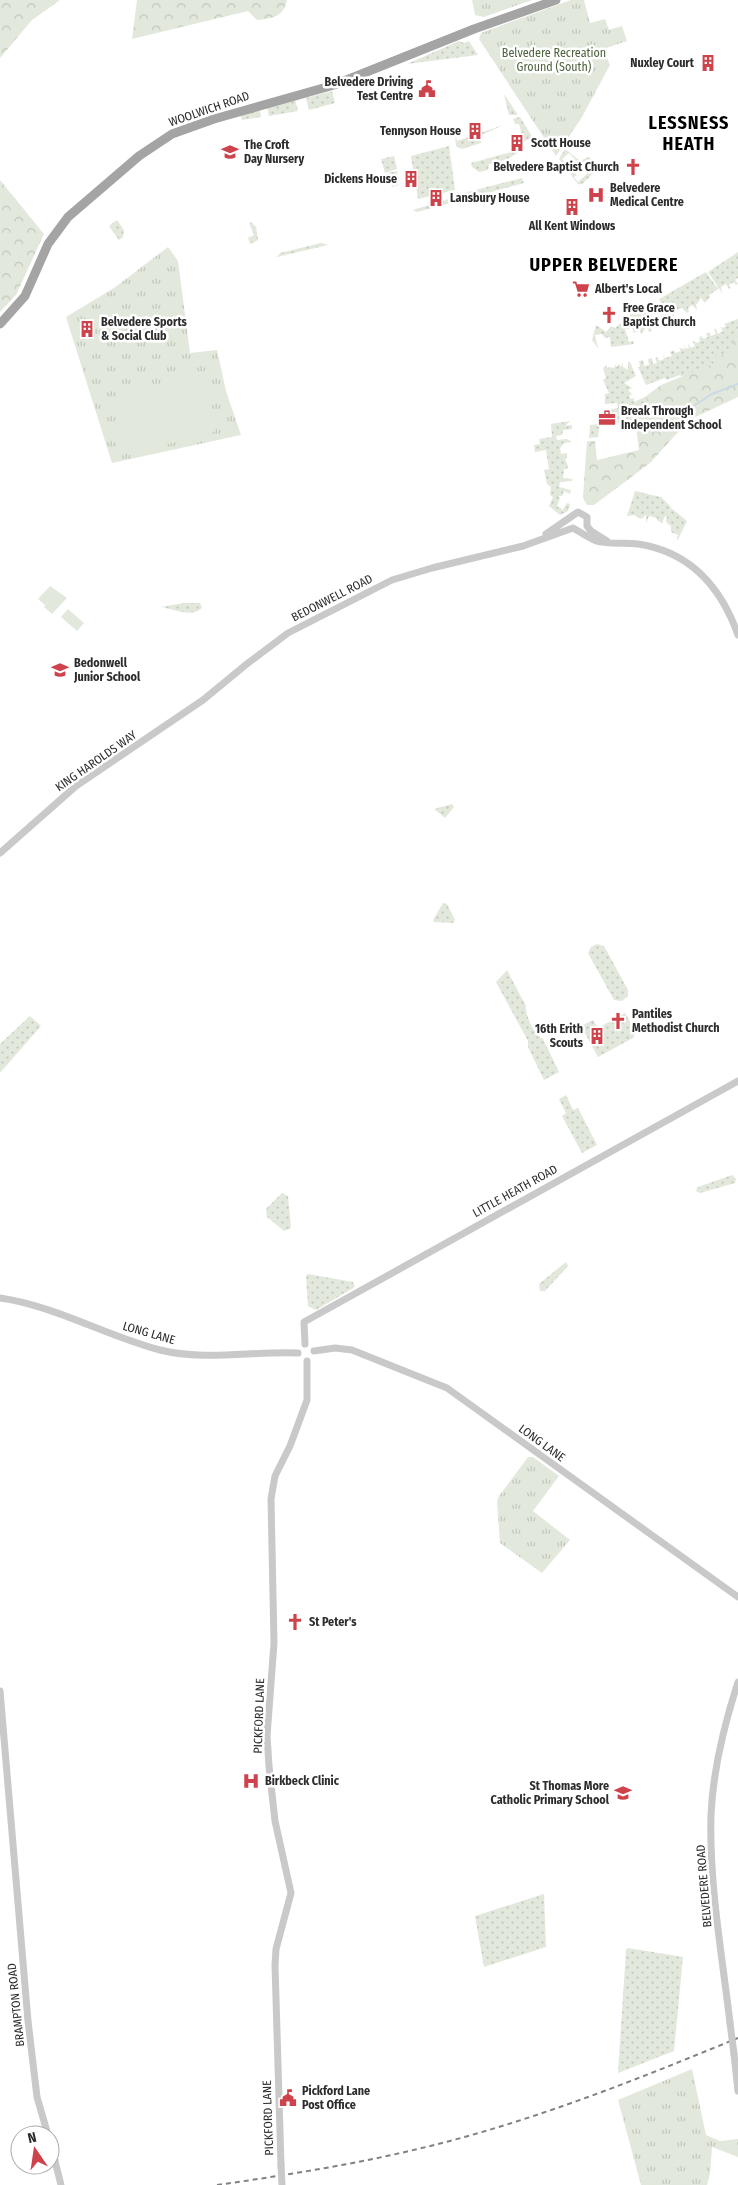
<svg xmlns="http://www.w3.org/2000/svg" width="738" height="2185" font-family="'Fira Sans Condensed',sans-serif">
<defs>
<pattern id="grass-dots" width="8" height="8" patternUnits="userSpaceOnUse" patternTransform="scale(1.25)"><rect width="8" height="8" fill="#e2e8db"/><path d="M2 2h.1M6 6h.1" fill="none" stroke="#c2c7bc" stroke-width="1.8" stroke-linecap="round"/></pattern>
<pattern id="forest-crowns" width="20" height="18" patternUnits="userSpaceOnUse" patternTransform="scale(1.25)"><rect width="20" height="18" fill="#e2e8db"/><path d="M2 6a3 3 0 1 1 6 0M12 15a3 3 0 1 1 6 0" fill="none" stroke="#c2c7bc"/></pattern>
<pattern id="park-tufts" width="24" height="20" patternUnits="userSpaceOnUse" patternTransform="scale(1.25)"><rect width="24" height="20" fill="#e2e8db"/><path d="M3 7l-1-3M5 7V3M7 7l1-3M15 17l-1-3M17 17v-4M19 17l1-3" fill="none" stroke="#c2c7bc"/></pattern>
</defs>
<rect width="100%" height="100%" fill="#fff"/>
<path fill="url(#grass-dots)" d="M459,41L464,43L469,41L478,55L407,64Z
M332,91L335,103L309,110L306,98Z
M504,94L518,115H509Z
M295,99L298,111L269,116L267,107Z
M260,110L261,117L242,120L240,114Z
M519,117H520L533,138L524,141L519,124H515L513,119Z
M503,125L482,135L481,143L462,149L456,146L455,134L457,141Z
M449,146L455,190L418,199L411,156Z
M565,149L580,161L589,157L592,160L581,170L582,167L569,153L562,159L577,175L574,177L578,182L598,164L602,165L582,184H578L559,159Z
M518,150L519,152L508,159L489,164L488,170L479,172L472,167L471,163Z
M394,156L397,169L385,173L381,159Z
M397,171L399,185L392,187L388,173Z
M522,178L524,183L469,198L464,195V193Z
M458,196L455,202L417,212L413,210Z
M117,220L124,230L123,237L119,240L109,226Z
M251,222L256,227L258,240L250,244L248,238L254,235L249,223Z
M321,243L328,245L277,257L280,253Z
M738,252V278L735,280L738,284L736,285L734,282L729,285L731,288L729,289L726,284L721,287L722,293L708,272Z
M706,272L718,289L709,295L710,297L705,303L701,298L696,305L697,310L692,305L688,308L689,311L687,313L682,308L673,311L674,316L664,322L665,328L660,316L666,313L659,299Z
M649,306L655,327L650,326L652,331L649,332L647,327L641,334L638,325L635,327L636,332L634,333L632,328L625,329L629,342L633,341L634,344L611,347L610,337L605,338L602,334L595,335L598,348L592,340L596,325L606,332L611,326L615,328L632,313Z
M738,319V354L682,377L680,375L667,380L665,378L646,385L638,367H640L639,361L643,360L644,366L649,365L648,359L652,358L653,364L657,363L655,358L657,357L659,361L664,359L663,355L665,358L672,356L670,352L674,350L675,353L681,351L679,348L685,349L684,345L686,349L689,348L688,343L691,348L695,346L692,341L698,343L700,341L699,338L701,336L704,339L708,337L706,334L709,332L711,336L716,334L714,329H716L718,334L723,331L720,326L723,328L726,326L724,324Z
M628,362H630L636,376L624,383L632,388L628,390L632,394L629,396L631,399L634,398V402L645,397L655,413L636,428L624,422L617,423L618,414L609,415L608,410L618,408L617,403L605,404V394L609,393L603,380L606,378L603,368L607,365V369L609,367L614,368L616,364V367L619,364L621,367L623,363V367L628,370Z
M570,421L565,426L572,425V429L563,430L562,435L556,436L557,440L567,439L572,442L564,443L560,448L561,454L567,453V458L565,459L568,466L567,469H564L563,478L572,479V481L560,482L559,487L571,490L570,494L564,491L562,496H558L560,498L557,506L562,509V511L567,503L570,504L568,511L560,515L549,506L553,497L550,495L551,487L547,484L544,470L549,469L546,450L535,452L534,445L540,444L539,439L552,437L551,424Z
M600,424L598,437L589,438L590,425Z
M635,491L661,497L671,507L667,516L671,508L687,521L677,541L678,535L671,532V526L666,522L667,517L665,516L662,523L657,520V518L649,516L646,523V515L641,519L634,515L627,516Z
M184,603H200L202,608C191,618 174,609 161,607Z
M452,804L454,807L445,818L434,809Z
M443,903L447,904L455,920L453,923L434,922L433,920Z
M597,944L604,946L628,990V996L622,1001L614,1000L588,953L591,947Z
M507,970L526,1006C525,1015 534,1035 543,1039L559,1072L544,1080L528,1047V1041L496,982Z
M625,1013L636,1032L633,1038L598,1057L581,1026L593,1020L598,1028Z
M30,1016L41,1026L0,1073V1044Z
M566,1095L573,1110L578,1108L597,1145L582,1153L562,1116L566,1113L559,1099Z
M732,1175L736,1179L735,1183L700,1193L696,1191L698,1187Z
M282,1193L288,1196L291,1228L284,1231L267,1217L266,1209Z
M566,1262L568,1266L545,1291H540L539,1284Z
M308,1274L353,1282L355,1287L316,1310L308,1306L306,1276Z
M544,1894L546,1947L484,1967L475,1916Z
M628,1948L683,1957L674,2051L618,2073L626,1950Z"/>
<path fill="url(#forest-crowns)" d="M0,0H60L32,20L0,58Z
M137,0H287C283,17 274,18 257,20L248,11L132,39Z
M0,180L44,234L16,295L0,312Z
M735,332L738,337V397L689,420L650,463L594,505H587L583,497L587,441H595L597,460L639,450L636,426L655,413L645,397L661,385L713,364L716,354L722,355L726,352H731L734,348L730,336Z"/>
<path fill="url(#park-tufts)" d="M472,0H532L484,17L475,15Z
M571,0H584L590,23L605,19L609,30L622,26L627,41L603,49L610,65L582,117L556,156L479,39L481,33Z
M168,247L178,261L190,353L217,350L226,391L241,435L112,463L66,317L114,288Z
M528,1457H533L559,1476L533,1511L570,1540L542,1573L500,1543L497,1502L499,1496Z
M692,2069L706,2135L720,2141L738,2139V2157L712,2147L710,2174L707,2185H641L618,2100Z"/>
<path fill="#e2e8db" d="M580,37L594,65L580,73L578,68L560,77L548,53Z
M200,375L216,431L128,455L113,399Z
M50,586L67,598L52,614L44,607L48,601L45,605L38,599Z
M68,609L84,623L77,631L61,617Z"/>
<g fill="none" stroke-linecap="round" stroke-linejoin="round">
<path stroke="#c9dae6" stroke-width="2" d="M692,407L712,394L738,384"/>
<path stroke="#c9c9c9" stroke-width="7" d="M546,534L578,512L587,517V526L591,531L607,541
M0,853L76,786L203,700L248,663L288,633L392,580L432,568L523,546L573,528C578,531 591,539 596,541C609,545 625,542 638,544C691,552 721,587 738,635
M0,1298C56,1306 106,1336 160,1350C204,1361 252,1351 298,1353
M305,1344L304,1322L738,1081
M314,1351L335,1348L352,1350L447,1388L738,1597
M0,1691L28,2021L37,2097L48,2135
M730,2023C722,1954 709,1884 711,1815C713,1769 724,1725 738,1682
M734,2054L738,2091
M50,2141L61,2185
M281,2165L275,1965L276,1949L291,1893L275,1821L269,1766L267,1736L274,1643L271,1499L275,1476L290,1446L307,1400V1361"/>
<path stroke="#a4a4a4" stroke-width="9" d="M0,324L25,296L48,244L68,217L139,156L172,134L214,119L334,85L474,29L556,0"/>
<path stroke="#818181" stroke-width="2" stroke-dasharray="5 4" stroke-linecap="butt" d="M217,2185C287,2175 357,2164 426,2147C533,2121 636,2080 738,2038"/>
<path stroke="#c9c9c9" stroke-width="7" d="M730,2023L734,2054
M281,2165L282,2185"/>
</g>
<defs>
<g id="building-bare" transform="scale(1.35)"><path d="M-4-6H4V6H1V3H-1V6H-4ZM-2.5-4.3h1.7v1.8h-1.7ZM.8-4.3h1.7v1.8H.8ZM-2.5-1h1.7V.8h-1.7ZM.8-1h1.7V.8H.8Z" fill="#ce434b" stroke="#fff" stroke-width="2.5" paint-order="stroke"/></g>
<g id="civic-bare" transform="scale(1.35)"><path d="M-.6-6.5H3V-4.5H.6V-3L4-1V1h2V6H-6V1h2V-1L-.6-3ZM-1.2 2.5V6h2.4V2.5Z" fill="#ce434b" stroke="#fff" stroke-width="2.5" paint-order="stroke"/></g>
<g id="school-bare" transform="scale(1.35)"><path d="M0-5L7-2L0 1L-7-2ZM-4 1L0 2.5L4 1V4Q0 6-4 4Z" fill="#ce434b" stroke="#fff" stroke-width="2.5" paint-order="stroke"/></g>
<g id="church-bare" transform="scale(1.35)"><path d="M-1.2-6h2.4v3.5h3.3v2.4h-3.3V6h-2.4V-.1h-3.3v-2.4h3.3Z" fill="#ce434b" stroke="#fff" stroke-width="2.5" paint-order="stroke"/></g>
<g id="hospital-bare" transform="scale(1.35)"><path d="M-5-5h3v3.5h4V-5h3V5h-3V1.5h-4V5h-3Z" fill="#ce434b" stroke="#fff" stroke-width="2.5" paint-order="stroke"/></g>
<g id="supermarket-bare" transform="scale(1.35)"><path d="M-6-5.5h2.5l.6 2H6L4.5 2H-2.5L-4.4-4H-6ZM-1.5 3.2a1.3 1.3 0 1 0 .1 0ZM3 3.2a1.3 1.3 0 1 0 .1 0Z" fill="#ce434b" stroke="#fff" stroke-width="2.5" paint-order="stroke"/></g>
<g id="office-bare" transform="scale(1.35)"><path d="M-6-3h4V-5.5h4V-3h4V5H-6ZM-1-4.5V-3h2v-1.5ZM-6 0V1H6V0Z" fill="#ce434b" stroke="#fff" stroke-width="2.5" paint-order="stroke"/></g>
</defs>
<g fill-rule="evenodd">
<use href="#building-bare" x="708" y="63"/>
<use href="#civic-bare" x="427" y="89"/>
<use href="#building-bare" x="475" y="131"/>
<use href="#building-bare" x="517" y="143"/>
<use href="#school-bare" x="230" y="152"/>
<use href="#church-bare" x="633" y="167"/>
<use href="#building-bare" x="411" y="179"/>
<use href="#hospital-bare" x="596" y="195"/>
<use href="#building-bare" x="436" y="198"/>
<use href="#building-bare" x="572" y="207"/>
<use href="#supermarket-bare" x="581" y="289"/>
<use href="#church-bare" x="609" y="315"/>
<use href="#building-bare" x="87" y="329"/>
<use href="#office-bare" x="607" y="418"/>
<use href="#school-bare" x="60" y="670"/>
<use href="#church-bare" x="618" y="1021"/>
<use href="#building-bare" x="597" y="1036"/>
<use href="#church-bare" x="295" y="1622"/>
<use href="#hospital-bare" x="251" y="1781"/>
<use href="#school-bare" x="623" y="1793"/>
<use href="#civic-bare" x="288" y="2098"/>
</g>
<g text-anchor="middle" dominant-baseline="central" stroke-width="5" stroke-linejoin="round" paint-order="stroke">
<g font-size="12" fill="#4f623f" stroke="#fff">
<text x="554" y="53">Belvedere Recreation<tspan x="554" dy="14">Ground (South)</tspan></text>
</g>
<g font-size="12" font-weight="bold" fill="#2c2c2c" stroke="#fff" text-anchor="start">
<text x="694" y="63" text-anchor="end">Nuxley Court</text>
<text x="413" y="82" text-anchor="end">Belvedere Driving<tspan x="413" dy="14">Test Centre</tspan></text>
<text x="461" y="131" text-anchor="end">Tennyson House</text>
<text x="531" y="143">Scott House</text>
<text x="244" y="145">The Croft<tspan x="244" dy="14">Day Nursery</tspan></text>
<text x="619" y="167" text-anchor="end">Belvedere Baptist Church</text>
<text x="397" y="179" text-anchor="end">Dickens House</text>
<text x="610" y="188">Belvedere<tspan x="610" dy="14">Medical Centre</tspan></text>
<text x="450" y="198">Lansbury House</text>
<text x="572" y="226" text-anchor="middle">All Kent Windows</text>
<text x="595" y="289">Albert's Local</text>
<text x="623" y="308">Free Grace<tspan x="623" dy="14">Baptist Church</tspan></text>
<text x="101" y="322">Belvedere Sports<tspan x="101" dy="14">&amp; Social Club</tspan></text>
<text x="621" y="411">Break Through<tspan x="621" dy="14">Independent School</tspan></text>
<text x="74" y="663">Bedonwell<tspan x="74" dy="14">Junior School</tspan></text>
<text x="632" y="1014">Pantiles<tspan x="632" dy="14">Methodist Church</tspan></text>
<text x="583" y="1029" text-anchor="end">16th Erith<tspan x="583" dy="14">Scouts</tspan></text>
<text x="309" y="1622">St Peter's</text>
<text x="265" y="1781">Birkbeck Clinic</text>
<text x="609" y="1786" text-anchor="end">St Thomas More<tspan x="609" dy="14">Catholic Primary School</tspan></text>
<text x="302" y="2091">Pickford Lane<tspan x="302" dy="14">Post Office</tspan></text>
</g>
<g font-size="12" fill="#2c2c2c" stroke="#fff">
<text transform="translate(209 109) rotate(-19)">WOOLWICH ROAD</text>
<text transform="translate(332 598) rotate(-27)">BEDONWELL ROAD</text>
<text transform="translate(96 761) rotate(-35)">KING HAROLDS WAY</text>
<text transform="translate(515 1191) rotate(-29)">LITTLE HEATH ROAD</text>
<text transform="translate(149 1333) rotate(16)">LONG LANE</text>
<text transform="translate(542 1443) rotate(36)">LONG LANE</text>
<text transform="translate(259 1716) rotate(-88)">PICKFORD LANE</text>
<text transform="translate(704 1886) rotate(-95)">BELVEDERE ROAD</text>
<text transform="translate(16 2005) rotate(-96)">BRAMPTON ROAD</text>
<text transform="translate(268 2118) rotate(-92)">PICKFORD LANE</text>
</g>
<g font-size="18" font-weight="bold" letter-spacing="1" fill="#000" stroke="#fff">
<text x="689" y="123">LESSNESS<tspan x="689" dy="21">HEATH</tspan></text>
<text x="604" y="265">UPPER BELVEDERE</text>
</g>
</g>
<g transform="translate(35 2150) rotate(347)"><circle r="24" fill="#ffffff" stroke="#ababab"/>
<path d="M0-4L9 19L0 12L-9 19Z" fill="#ce434b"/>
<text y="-8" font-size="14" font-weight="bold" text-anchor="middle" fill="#2c2c2c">N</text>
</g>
</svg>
